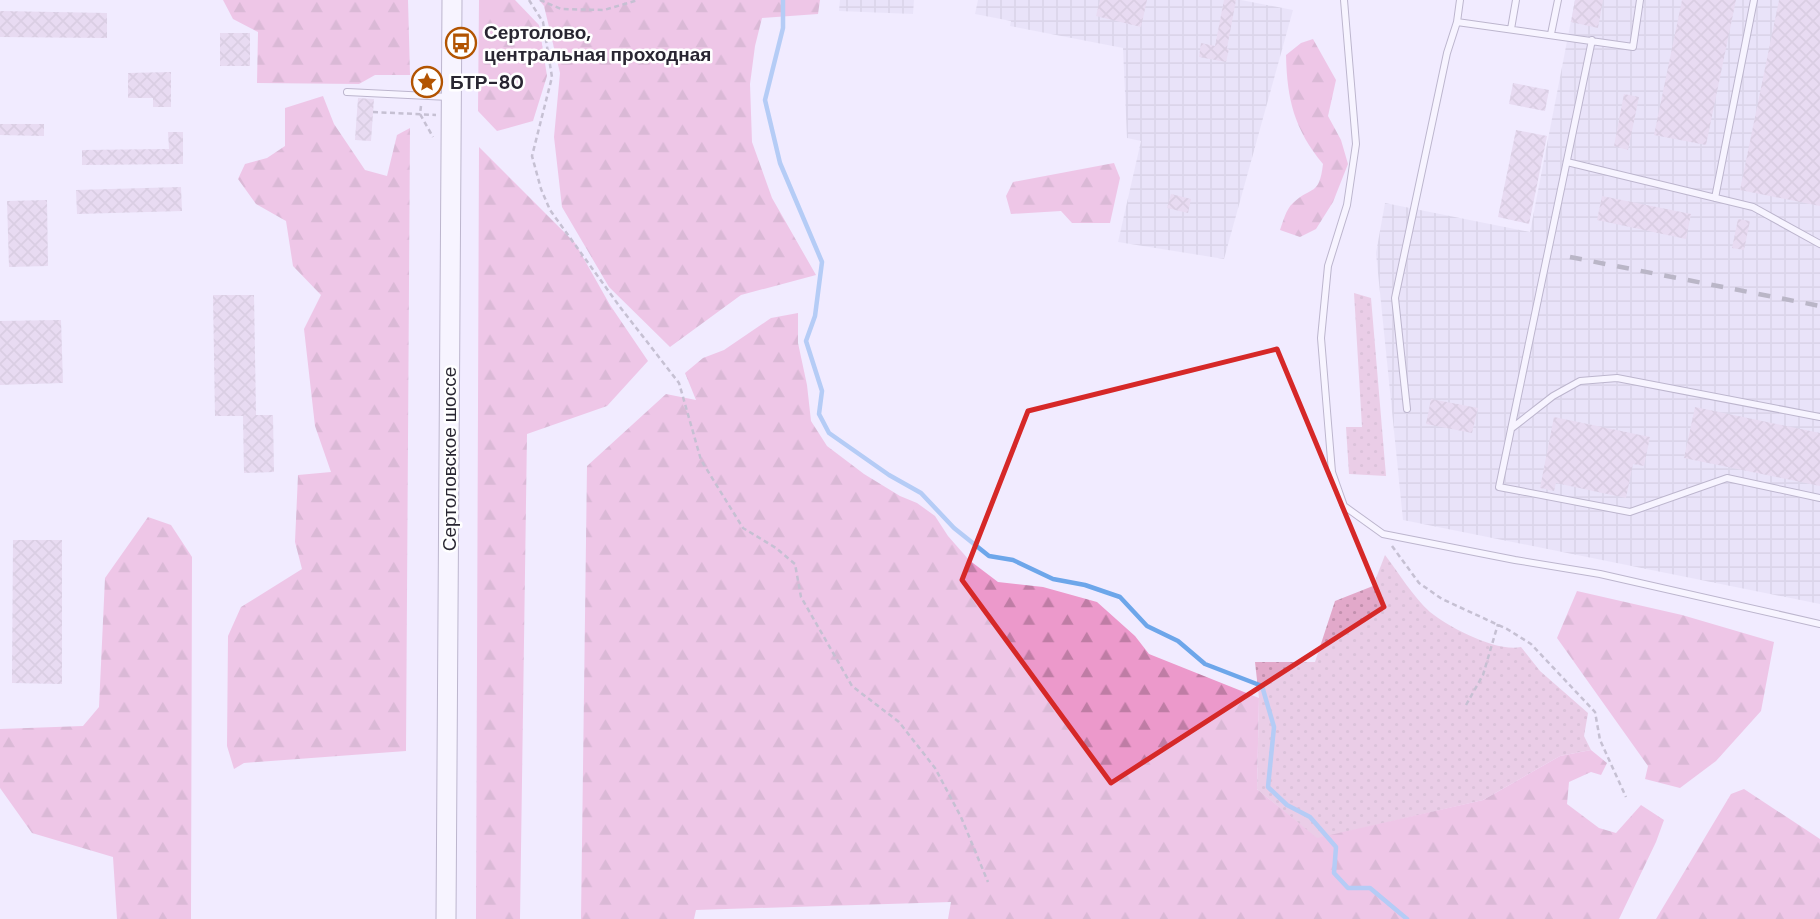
<svg xmlns="http://www.w3.org/2000/svg" width="1820" height="919" font-family="'DM Sans',sans-serif">
<defs>
<pattern id="industrial-grid" width="8" height="8" patternUnits="userSpaceOnUse" patternTransform="scale(1.75)"><rect width="8" height="8" fill="#e1daf2"/><path d="M0 4h8M4 0v8" fill="none" stroke="#c1bbd0"/></pattern>
<pattern id="grass-dots" width="8" height="8" patternUnits="userSpaceOnUse" patternTransform="scale(1.75)"><rect width="8" height="8" fill="#e2a9ca"/><path d="M2 2h.1M6 6h.1" fill="none" stroke="#c291ae" stroke-width="1.8" stroke-linecap="round"/></pattern>
<pattern id="forest-firs" width="22" height="20" patternUnits="userSpaceOnUse" patternTransform="scale(1.75)"><rect width="22" height="20" fill="#ec99cb"/><path d="M5 1l3.5 6h-7zM16 11l3.5 6h-7z" fill="#bf7da5"/></pattern>
<pattern id="building-cross-hatch" width="8" height="8" patternUnits="userSpaceOnUse" patternTransform="scale(1.75)"><rect width="8" height="8" fill="#dec7e2"/><path d="M0 0l8 8M0 8l8-8" fill="none" stroke="#beabc2"/></pattern>
</defs>
<rect width="100%" height="100%" fill="#f1ebff"/>
<path fill="url(#industrial-grid)" d="M840,0H914L913,14L839,11Z
M978,0H1241L1293,10L1224,259L1118,242L1141,141L1127,138L1123,48L1010,26L1011,21L975,14Z
M1575,0H1820V604L1403,520L1376,253L1385,203L1530,232Z"/>
<path fill="url(#grass-dots)" d="M1354,293L1371,298L1386,476L1349,474L1346,427H1362Z
M1385,555C1398,572 1414,598 1430,612C1450,628 1496,652 1521,647L1540,671L1588,713L1584,736L1591,750L1560,756L1483,800L1317,839L1257,789L1259,698L1255,662H1315L1335,601L1373,586Z"/>
<path fill="url(#forest-firs)" d="M223,0H408L410,75H375L359,84L257,83L258,32L233,19Z
M479,0H515L539,25L547,76L533,121L497,131L478,111Z
M539,0H820L818,14L762,18L755,46L750,84L752,142L772,198L816,275L741,295L670,347L609,287L562,207L554,137L560,73L544,6Z
M1313,39L1336,80L1328,116L1341,140L1348,164L1333,202L1316,229L1300,237L1280,230C1283,222 1286,209 1293,203C1312,185 1319,197 1323,164C1294,129 1287,99 1286,55L1301,43Z
M323,96L334,124L365,170L387,176L397,135L410,128L406,751L244,763L234,769L227,746L228,636L241,607L302,569L295,542L298,475L331,472L315,426L304,329L321,295L293,266L286,221L256,204L238,179L245,164L267,158L285,146V108Z
M479,147L575,243L610,305L648,361L607,406L527,434L520,919H476Z
M1114,163L1120,178L1110,223H1072L1061,211L1011,214L1006,196L1013,182Z
M798,313V343L807,385L811,421L827,446L864,474L900,496L917,503L935,516L948,536L969,560L998,582L1043,587L1097,602L1135,636L1149,654L1259,698L1257,789L1317,838L1483,800L1560,756L1591,750L1607,763L1601,775L1591,772L1569,782L1567,804L1599,828L1616,833L1641,805L1664,820L1656,842L1619,919H948L951,902L696,910L694,919H581L587,466L666,394L696,400L685,373L703,358L724,350L771,318Z
M148,517L171,525L192,557L191,919H117L113,857L32,833L0,788V729L83,726L99,707L105,578Z
M1577,591L1682,615L1774,642L1761,711L1716,761L1680,788L1645,779L1648,766L1557,638Z
M1744,789L1820,839V919H1656L1731,794Z"/>
<g fill="none" stroke-linecap="round" stroke-linejoin="round">
<path stroke="#6da6ea" stroke-width="4.5" d="M783,0V28L765,100L780,163L822,262L815,316L806,341L822,391L819,414L829,433L889,475L921,493L954,528L989,556L1013,560L1053,579L1085,585L1120,597L1147,626L1178,641L1205,664L1262,686L1274,727L1268,787L1287,805L1310,817L1336,847L1334,873L1348,888H1370L1407,919"/>
</g>
<path fill="url(#building-cross-hatch)" d="M1100,0H1147L1141,27L1096,16Z
M1224,0H1236L1227,48L1229,49L1226,62L1199,57L1201,43L1215,46Z
M1575,0H1603L1598,28L1571,22Z
M1682,0H1736L1706,145L1654,135Z
M1779,0H1820V206L1740,190Z
M0,11L107,13V38L0,37Z
M220,33H250V66H220Z
M171,72V107H153V98H128V73Z
M1513,83L1549,90L1545,111L1509,104Z
M1624,94L1639,97L1628,150L1614,146Z
M358,98L374,99L371,141L355,140Z
M0,124H44V136L0,135Z
M1516,130L1547,136L1529,224L1498,217Z
M168,132H183V164L82,165V150L169,149Z
M181,187L182,211L77,214L76,190Z
M1171,194L1191,199L1188,213L1167,208Z
M1602,196L1691,214L1686,239L1597,220Z
M47,200L48,266L9,267L7,201Z
M1738,219L1750,221L1744,250L1732,248Z
M213,295H254L256,415H273L274,472L244,473L243,416H215Z
M61,320L63,383L0,385V321Z
M1431,399L1478,408L1472,433L1426,424Z
M1695,407L1820,433V486L1684,458Z
M1554,417L1650,437L1644,466L1633,464L1626,498L1556,483L1554,491L1540,488Z
M13,540H62V684L12,683Z"/>
<g fill="none" stroke-linecap="round" stroke-linejoin="round">
<g stroke="#7e7592" stroke-width="8">
<path id="lane" d="M1344,0L1356,144L1347,205L1328,266L1321,338L1332,472L1344,506L1383,534L1515,560L1600,574L1820,624
M1460,0L1457,22L1633,47L1640,0
M1511,29L1516,0
M1551,34L1558,0
M1592,40L1499,487L1630,512L1727,478L1820,498
M347,92L449,97
M1567,162L1753,207L1820,244
M1715,198L1754,0
M1407,409L1395,298L1447,53L1457,22
M1512,428L1553,396L1580,381L1617,378L1820,417"/>
</g>
<g stroke="#7e7592" stroke-width="21">
<path id="secondary" d="M446,919L452,0"/>
</g>
<path stroke="#928d9d" stroke-width="2.5" stroke-dasharray="5 3.5" stroke-linecap="butt" d="M529,0L543,22L552,77L532,156L541,189L550,210L620,307L679,383L701,460L743,528L776,548L795,564L801,597L852,686L899,722L935,768L961,817L988,882
M540,0L561,9L604,10L638,0
M421,106L420,114L433,137
M373,112L436,115
M1392,546L1419,583L1442,599L1507,629L1531,644L1595,712L1600,740L1626,797
M1466,705L1483,675L1498,624"/>
<use href="#lane" stroke="#fff" stroke-width="6"/>
<use href="#secondary" stroke="#fff" stroke-width="19"/>
<path stroke="#797584" stroke-width="4.5" stroke-dasharray="12 12" stroke-linecap="butt" d="M1570,257L1820,306"/>
</g>
<path d="M0 0H1820V919H0ZM1277,349L1384,607L1111,783L962,580L1028,411Z" fill="#f1ebff" fill-opacity=".55" fill-rule="evenodd"/>
<path fill="none" stroke="#d62828" stroke-width="5" stroke-linejoin="round" d="M1277,349L1384,607L1111,783L962,580L1028,411Z"/>
<defs>
<g id="bus-ring" transform="scale(1.575)"><circle r="9.5" fill="#fff" stroke="#b25401" stroke-width="1.5"/><path d="M-5-6H5V4H4V6H2V4H-2V6H-4V4H-5ZM-3.5-4V0h7V-4ZM-3.5 1.2v1.5H-2V1.2ZM2 1.2v1.5H3.5V1.2Z" fill="#b25401"/></g>
<g id="sight-ring" transform="scale(1.575)"><circle r="9.5" fill="#fff" stroke="#b25401" stroke-width="1.5"/><path d="M0-6L1.8-2.2L6-1.7L2.9 1.2L3.7 5.4L0 3.3L-3.7 5.4L-2.9 1.2L-6-1.7L-1.8-2.2Z" fill="#b25401"/></g>
</defs>
<g fill-rule="evenodd">
<use href="#bus-ring" x="461" y="43"/>
<use href="#sight-ring" x="427" y="82"/>
</g>
<g text-anchor="middle" dominant-baseline="central" stroke-width="5" stroke-linejoin="round" paint-order="stroke">
<g font-size="19" font-weight="bold" fill="#292632" stroke="#fff" text-anchor="start">
<text x="484" y="32">Сертолово,<tspan x="484" dy="22">центральная проходная</tspan></text>
<text x="450" y="82">БТР-80</text>
</g>
<g font-size="19" fill="#292632" stroke="#fff">
<text transform="translate(449 459) rotate(-90)">Сертоловское шоссе</text>
</g>
</g>
</svg>
